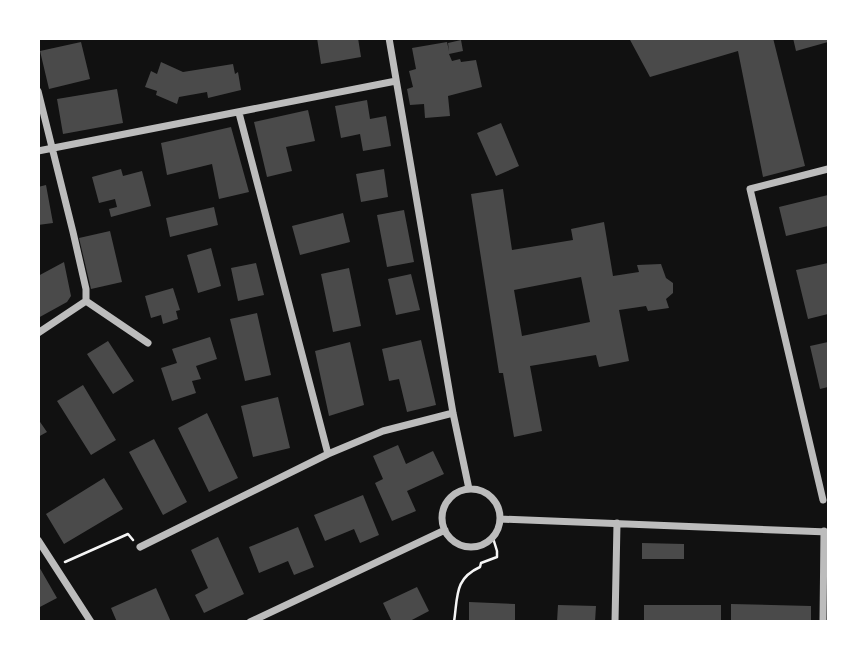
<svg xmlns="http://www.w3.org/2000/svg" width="867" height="660" font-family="'Roboto Condensed',sans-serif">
<rect width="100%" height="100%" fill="#111"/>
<path fill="#4a4a4a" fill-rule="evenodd" d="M317,38H358L361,57L321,64Z
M629,38H773L805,166L763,177L738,51L650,77Z
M793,38H828V42L796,51Z
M461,40L463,51L449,54L452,61L460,59L461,62L476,60L482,87L448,96L450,116L425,118L424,104L410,105L407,89L413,87L409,71L416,69L412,48L447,42L449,51L448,43Z
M81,42L90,79L49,89L40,51Z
M161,62L183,72L233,64L235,74L238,72L241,90L208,98L207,92L179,97L177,104L156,95L157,91L145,87L151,71L157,74Z
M117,89L123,123L63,134L57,99Z
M367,100L370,119L386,116L391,146L363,151L360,134L341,138L335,106Z
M308,110L315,141L286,147L292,171L267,177L254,122Z
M501,123L519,166L496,176L477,133Z
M231,127L249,192L219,199L212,164L167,175L161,143Z
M121,169L123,176L142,171L151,206L111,217L109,209L117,207L115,199L99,203L92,177Z
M384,169L388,197L361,202L356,174Z
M46,185L53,223L38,225V187Z
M503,189L512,250L573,240L571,229L604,222L613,276L639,272L637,265L661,264L666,278L673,283V293L666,299L669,308L648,311L646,306L619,310L629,361L599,367L596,355L530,366L542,431L514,437L503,373H499L471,194ZM581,277L590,322L522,336L514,290Z
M828,195V226L786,236L779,207Z
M214,207L218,225L170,237L166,218Z
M404,210L414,262L387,267L377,215Z
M343,213L350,242L300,255L292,226Z
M110,231L122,282L91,289L79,238Z
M211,248L221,286L198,293L187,255Z
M64,262L71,296L67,302L38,318V276Z
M256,263L264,295L238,301L231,268Z
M828,263V314L808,319L796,270Z
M349,268L361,326L333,332L321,274Z
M411,274L420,310L396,315L388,279Z
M173,288L180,310L176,311L178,319L163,324L161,315L151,318L145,296Z
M257,313L271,375L245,381L230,319Z
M210,337L217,359L196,366L201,379L192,381L196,393L172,401L161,368L177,363L172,349Z
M421,340L436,405L407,412L399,379L389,381L382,349Z
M108,341L134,381L113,394L87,354Z
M350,342L364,405L329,416L315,351Z
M828,342V387L820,389L810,346Z
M83,385L116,440L91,455L57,401Z
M278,397L290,448L253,457L241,406Z
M207,413L238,478L209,492L178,428Z
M38,419L47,432L38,437Z
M154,439L187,502L163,515L129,452Z
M398,445L406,464L433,451L444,474L407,491L416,511L392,521L375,483L383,479L373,456Z
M104,478L123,509L64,544L46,514Z
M363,495L379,535L360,543L354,529L325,541L314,515Z
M298,527L314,567L294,575L288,561L259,573L249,547Z
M218,537L244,594L204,613L195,595L208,588L191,550Z
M642,543L684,544V559H642Z
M38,565L57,598L38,608Z
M417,587L429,611L408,622H392L383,603Z
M156,588L171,622H117L111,608Z
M469,602L515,604V622H469Z
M731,604L811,606V622H731Z
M558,605L596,606L595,622H557Z
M644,605H721V622H644Z"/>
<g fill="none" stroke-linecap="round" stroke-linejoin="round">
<path stroke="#f5f5f5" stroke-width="2.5" d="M65,562L128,534L133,540
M454,622C458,596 454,579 480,567L481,563L497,557V551L493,538"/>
<path stroke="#bcbcbc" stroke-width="7" d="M389,38L453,413L469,489
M38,91L73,232L86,289V301L148,343
M239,113L328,454
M38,151L396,81
M38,333L86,301
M442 518a29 29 0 1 1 58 0a29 29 0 1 1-58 0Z
M823,500L750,189L828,169
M500,519L828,532
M38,540L91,622
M140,547L328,454L383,431L453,413
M250,622L445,530
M615,622L617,523
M823,622L824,531"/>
</g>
<rect width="867" height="660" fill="none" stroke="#ffffff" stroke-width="80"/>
</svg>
